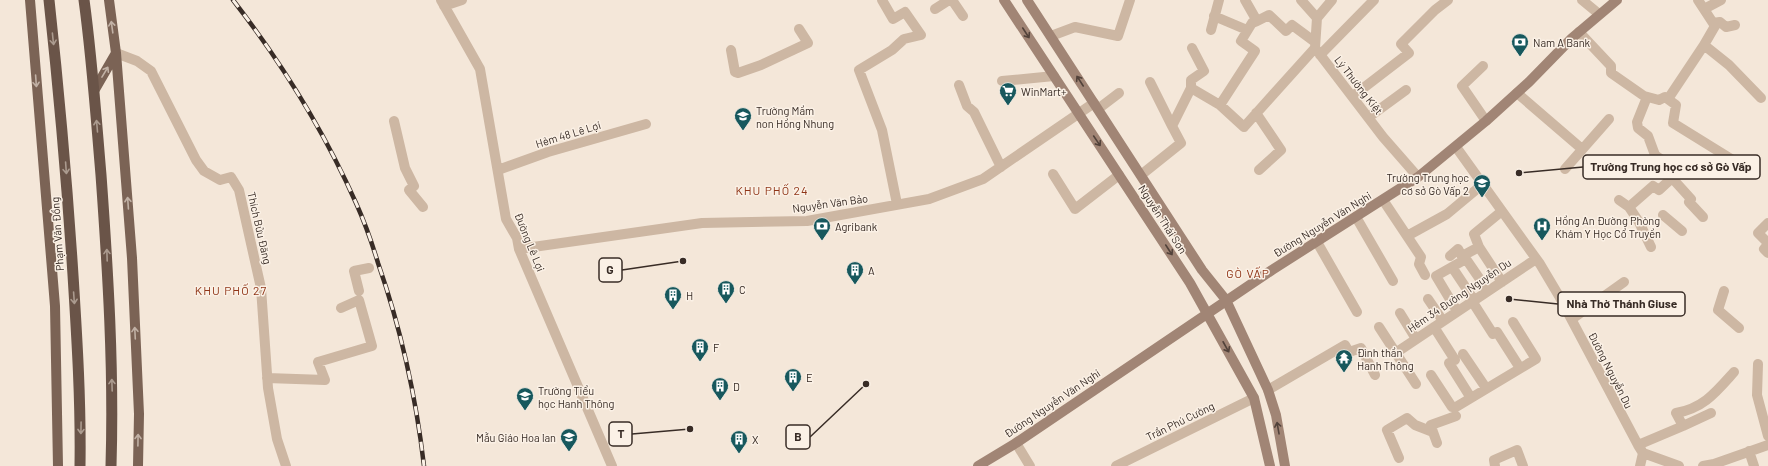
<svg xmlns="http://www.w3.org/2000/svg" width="1768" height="466" font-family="Barlow,sans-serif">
<rect width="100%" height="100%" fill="#f4e7d9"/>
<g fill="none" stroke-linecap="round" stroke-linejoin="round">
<path stroke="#cdb7a3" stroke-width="10" d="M441,0L480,69L506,219L517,238L519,249L612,466
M882,0L893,19L905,12L921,35L904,39L892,50L859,70L882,130L897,204
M952,0L963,16
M1245,0L1257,21L1269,15L1286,31L1292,25L1315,42
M1301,0L1317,18
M1332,0L1317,18L1315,48L1383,137L1418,177
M1582,0L1599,14
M1698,0L1715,26L1704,45L1729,65L1761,98
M444,6L462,0
M935,9L949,0
M1704,9L1721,0
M1214,16L1247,30
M1713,23L1720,22L1726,27L1735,25
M1211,30L1219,0
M1579,32L1611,66V73L1644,96L1659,100L1665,97L1676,105L1673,123L1736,162
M1051,36L1075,27L1118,36L1130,0
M731,50L735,72L738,73L761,65L808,43L799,29
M116,53L137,61L151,71L196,160L204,171L220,180L231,177L239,190L261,288L268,388L277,439L286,466
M1320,55L1374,0
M1483,66L1462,86L1486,121
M1002,81L1054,76
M1150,82L1172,126
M959,85L967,106L974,112L1001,167
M1191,88V80L1204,71L1192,48
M1517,93L1582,149
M1353,96L1409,53L1401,44L1435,10L1448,0
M1647,97L1637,122L1638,128L1648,136L1655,155L1675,169L1672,178L1691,199L1689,202L1703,217
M1668,99L1704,45
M1220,105L1255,51L1241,41L1252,23L1257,21
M1098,109L1119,93
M1256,113L1281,150L1259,170
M1369,117L1406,90
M394,121L405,168L414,186L409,190L423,207
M1456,147L1540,264L1559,296L1638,445L1643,453L1679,466
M1565,169L1609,119
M498,170L548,152L646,124
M1053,174L1075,209L1119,175
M1141,175L1181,143L1172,126L1191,88L1220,105L1244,127L1315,48
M1383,200L1421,257L1419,264L1425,275
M1619,200L1629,207L1653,186L1659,190L1672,178
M1629,207L1639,222L1651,247
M1663,215L1682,231
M1356,217L1393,281
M1768,223L1758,233L1768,243
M1407,236L1447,214L1483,184
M1317,242L1357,312
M1768,244L1764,249L1768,253
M1479,247L1502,282
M519,249L702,223L807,221L929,199L983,179L1094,103
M1450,256L1458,249L1464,260
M1466,259L1488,291
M1452,267L1474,300
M359,291L354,271L369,268
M1724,291L1718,310L1739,328
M1428,299L1443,321
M1472,301L1493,334
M1457,311L1436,276L1466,259V254L1479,247L1474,234L1502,211
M1400,313L1416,339
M1572,319L1624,282
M1379,327L1416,384
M1434,327L1455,360
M1497,332L1520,368
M1397,352L1536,259
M1463,354L1486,388
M1449,363L1471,398
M1758,364L1757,395L1768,436
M1431,375L1452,407H1456L1536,359L1513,322
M267,378L325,380L318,362L372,346L359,300L341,308
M1268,390L1345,345L1349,352L1361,348L1375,375
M1683,426L1711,413
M1433,432L1431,425L1456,416
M1016,443L1030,466
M1638,445L1683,426L1676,413C1704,408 1716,392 1734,372
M1749,451L1754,466
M1399,458L1387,430L1407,418L1415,425L1433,432L1437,443
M1116,466L1254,398
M1495,466L1494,460L1517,450L1523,466
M1640,466L1643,453
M1703,466L1714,464L1768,445"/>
<path stroke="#a18575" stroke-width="10" d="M1004,0L1190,283L1254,398L1270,466
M1027,0L1202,270L1226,300L1268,390L1276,415L1285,466
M978,466L1016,443L1272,270L1418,177L1486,121L1529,82L1572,38L1617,0"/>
<path stroke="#7b6355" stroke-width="10" d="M30,0L55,306L58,466
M109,0L116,53L132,258L139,414L138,466
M94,91L116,53"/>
<path stroke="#6a5448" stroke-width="11" d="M49,0C59,92 67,183 73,275C77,339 81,402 80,466
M84,0C92,58 96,117 101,175C108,272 114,369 111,466"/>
<g stroke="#382c26" stroke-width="4.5">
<path id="rail" d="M233,0C281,62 324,131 356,203C365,223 372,243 378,263C401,329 416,397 424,466"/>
</g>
<use href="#rail" stroke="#fbf1e6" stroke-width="3" stroke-dasharray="9" stroke-linecap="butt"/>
</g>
<defs><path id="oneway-shaft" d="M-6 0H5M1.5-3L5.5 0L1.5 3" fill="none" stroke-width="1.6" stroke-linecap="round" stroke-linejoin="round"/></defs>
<g stroke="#c1b1a5">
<use href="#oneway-shaft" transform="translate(112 27) rotate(-98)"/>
<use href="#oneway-shaft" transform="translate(105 72) rotate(-59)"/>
<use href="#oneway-shaft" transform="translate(36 81) rotate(86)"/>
<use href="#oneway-shaft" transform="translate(128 203) rotate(-94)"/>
<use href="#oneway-shaft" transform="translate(135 333) rotate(-93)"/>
<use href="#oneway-shaft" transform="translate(138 440) rotate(-89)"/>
</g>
<g stroke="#52423a">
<use href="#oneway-shaft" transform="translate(1026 33) rotate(57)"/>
<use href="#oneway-shaft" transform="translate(1080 81) rotate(-123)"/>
<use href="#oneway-shaft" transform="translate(1097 141) rotate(56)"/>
<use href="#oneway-shaft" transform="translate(1169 250) rotate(57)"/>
<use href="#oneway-shaft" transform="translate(1226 347) rotate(61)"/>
<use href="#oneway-shaft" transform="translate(1278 428) rotate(-100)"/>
</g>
<g stroke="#ab9b8f">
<use href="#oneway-shaft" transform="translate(53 39) rotate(84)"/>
<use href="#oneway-shaft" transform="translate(97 126) rotate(-95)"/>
<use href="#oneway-shaft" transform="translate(66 168) rotate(86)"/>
<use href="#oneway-shaft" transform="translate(107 255) rotate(-92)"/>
<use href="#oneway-shaft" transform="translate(74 298) rotate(86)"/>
<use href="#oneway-shaft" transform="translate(112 385) rotate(-92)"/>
<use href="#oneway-shaft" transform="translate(81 428) rotate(91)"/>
</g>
<defs>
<g id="bank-pin" transform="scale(0.9)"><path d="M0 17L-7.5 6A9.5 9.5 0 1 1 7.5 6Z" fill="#17585d" stroke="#fbf1e6"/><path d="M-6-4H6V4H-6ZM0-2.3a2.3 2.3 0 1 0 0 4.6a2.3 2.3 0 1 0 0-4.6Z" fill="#fff"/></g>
<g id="supermarket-pin" transform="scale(0.9)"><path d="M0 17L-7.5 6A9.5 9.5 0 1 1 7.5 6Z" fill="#17585d" stroke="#fbf1e6"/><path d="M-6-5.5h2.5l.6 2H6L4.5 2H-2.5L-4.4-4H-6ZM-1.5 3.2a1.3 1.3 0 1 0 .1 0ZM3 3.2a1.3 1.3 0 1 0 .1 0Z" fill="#fff"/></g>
<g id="school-pin" transform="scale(0.9)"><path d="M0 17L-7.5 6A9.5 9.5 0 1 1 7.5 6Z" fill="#17585d" stroke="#fbf1e6"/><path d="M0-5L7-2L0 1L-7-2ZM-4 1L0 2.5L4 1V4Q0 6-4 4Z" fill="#fff"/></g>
<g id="hospital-pin" transform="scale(0.9)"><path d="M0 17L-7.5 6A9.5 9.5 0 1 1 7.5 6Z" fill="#17585d" stroke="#fbf1e6"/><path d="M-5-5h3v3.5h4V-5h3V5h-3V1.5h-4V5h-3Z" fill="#fff"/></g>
<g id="building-pin" transform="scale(0.9)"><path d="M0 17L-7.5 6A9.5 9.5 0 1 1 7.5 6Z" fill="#17585d" stroke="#fbf1e6"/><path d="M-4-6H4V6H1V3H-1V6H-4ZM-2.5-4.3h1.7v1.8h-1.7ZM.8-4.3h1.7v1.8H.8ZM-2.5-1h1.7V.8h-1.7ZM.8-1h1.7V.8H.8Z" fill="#fff"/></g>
<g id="temple-pin" transform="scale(0.9)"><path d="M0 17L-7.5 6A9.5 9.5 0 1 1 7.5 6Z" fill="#17585d" stroke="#fbf1e6"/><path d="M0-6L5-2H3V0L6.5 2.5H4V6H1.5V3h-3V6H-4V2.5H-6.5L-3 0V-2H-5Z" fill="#fff"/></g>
</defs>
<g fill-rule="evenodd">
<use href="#bank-pin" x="1520" y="42"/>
<use href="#supermarket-pin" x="1008" y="91"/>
<use href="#school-pin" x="743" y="116"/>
<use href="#school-pin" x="1482" y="183"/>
<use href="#bank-pin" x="822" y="226"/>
<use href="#hospital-pin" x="1542" y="226"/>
<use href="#building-pin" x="855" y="270"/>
<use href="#building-pin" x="726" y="289"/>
<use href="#building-pin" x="673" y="295"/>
<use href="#building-pin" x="700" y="347"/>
<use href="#temple-pin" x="1344" y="358"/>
<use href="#building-pin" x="793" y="377"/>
<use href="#building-pin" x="720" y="386"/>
<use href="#school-pin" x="525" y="396"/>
<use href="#school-pin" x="569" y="437"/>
<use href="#building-pin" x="739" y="439"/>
</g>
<g text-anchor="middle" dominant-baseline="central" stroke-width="3" stroke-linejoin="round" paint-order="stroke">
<g font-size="11" fill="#382c26" stroke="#fbf1e6" text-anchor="start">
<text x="1533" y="42">Nam A Bank</text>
<text x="1021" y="91">WinMart+</text>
<text x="756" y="110">Trường Mầm<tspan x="756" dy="13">non Hồng Nhung</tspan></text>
<text x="1469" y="177" text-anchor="end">Trường Trung học<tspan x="1469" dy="13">cơ sở Gò Vấp 2</tspan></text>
<text x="1555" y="220">Hồng An Đường Phòng<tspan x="1555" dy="13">Khám Y Học Cổ Truyền</tspan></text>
<text x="835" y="226">Agribank</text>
<text x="868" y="270">A</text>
<text x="739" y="289">C</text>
<text x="686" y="295">H</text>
<text x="713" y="347">F</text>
<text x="1357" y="352">Đình thần<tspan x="1357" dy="13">Hanh Thông</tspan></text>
<text x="806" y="377">E</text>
<text x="733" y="386">D</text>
<text x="538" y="390">Trường Tiểu<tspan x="538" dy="13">học Hanh Thông</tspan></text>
<text x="556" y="437" text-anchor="end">Mẫu Giáo Hoa lan</text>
<text x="752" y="439">X</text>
</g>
<g font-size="11" fill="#382c26" stroke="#fbf1e6">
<text transform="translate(1359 85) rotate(52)">Lý Thường Kiệt</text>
<text transform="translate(568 134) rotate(-17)">Hẻm 48 Lê Lợi</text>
<text transform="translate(830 203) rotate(-8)">Nguyễn Văn Bảo</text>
<text transform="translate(1163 219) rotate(57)">Nguyễn Thái Sơn</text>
<text transform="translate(1322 224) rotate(-32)">Đường Nguyễn Văn Nghi</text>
<text transform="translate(260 228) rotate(77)">Thích Bửu Đăng</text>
<text transform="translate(57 234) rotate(-94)">Phạm Văn Đồng</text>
<text transform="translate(530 242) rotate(68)">Đường Lê Lợi</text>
<text transform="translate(1459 295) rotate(-34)">Hẻm 34 Đường Nguyễn Du</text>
<text transform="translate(1611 370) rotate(63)">Đường Nguyễn Du</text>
<text transform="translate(1052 403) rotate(-34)">Đường Nguyễn Văn Nghi</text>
<text transform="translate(1180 421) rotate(-26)">Trần Phú Cường</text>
</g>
<g font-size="12" letter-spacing="1" fill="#8f3517" stroke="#fbf1e6">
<text x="772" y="190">KHU PHỐ 24</text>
<text x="1248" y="273">GÒ VẤP</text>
<text x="231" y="290">KHU PHỐ 27</text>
</g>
</g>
<path fill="none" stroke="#382c26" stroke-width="1.5" d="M1519 173L1583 167M683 261L622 270M1509 299L1558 304M690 429L632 434M866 384L810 437"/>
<g fill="#382c26" stroke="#fbf1e6" stroke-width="1.5">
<circle cx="1519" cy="173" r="4"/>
<circle cx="683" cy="261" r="4"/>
<circle cx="1509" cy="299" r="4"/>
<circle cx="690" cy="429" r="4"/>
<circle cx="866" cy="384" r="4"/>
</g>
<g fill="#fbf1e6" stroke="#382c26" stroke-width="1.5">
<rect x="1583" y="155" width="177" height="24" rx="4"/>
<rect x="599" y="258" width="23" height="24" rx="4"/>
<rect x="1558" y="292" width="127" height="24" rx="4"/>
<rect x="609" y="422" width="23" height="24" rx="4"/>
<rect x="786" y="425" width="24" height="24" rx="4"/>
</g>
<g font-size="12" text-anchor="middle" font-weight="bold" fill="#382c26">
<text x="1671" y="171">Trường Trung học cơ sở Gò Vấp</text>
<text x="610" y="274">G</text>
<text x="1622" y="308">Nhà Thờ Thánh Giuse</text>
<text x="621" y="438">T</text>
<text x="798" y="441">B</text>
</g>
</svg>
